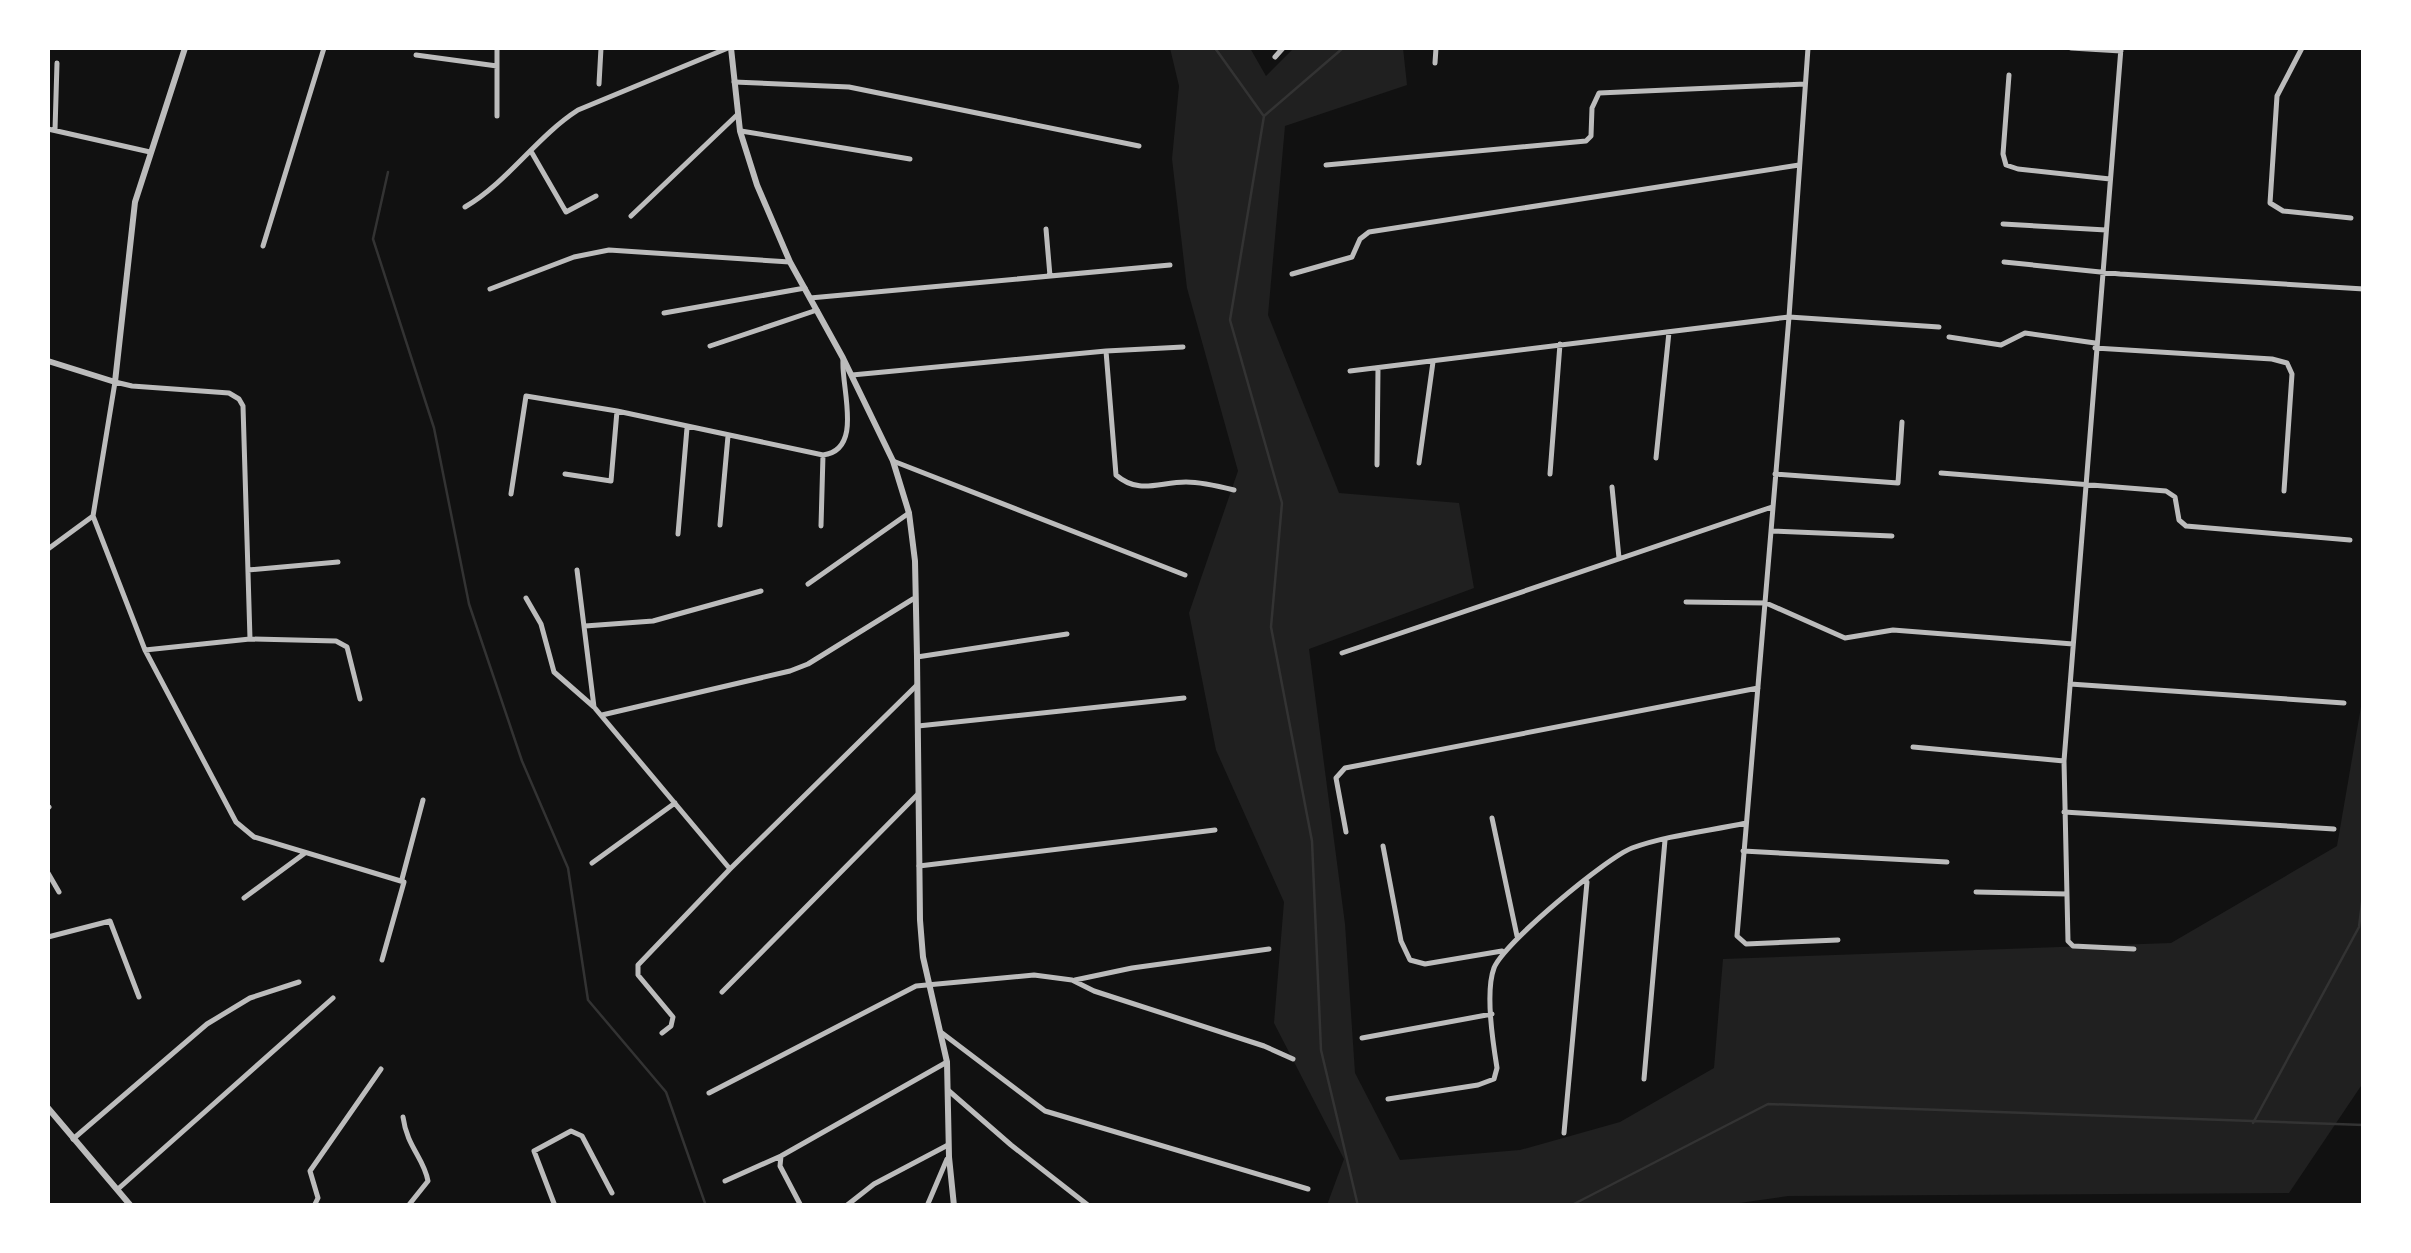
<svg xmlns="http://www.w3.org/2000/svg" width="2411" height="1253" font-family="'Sofia Sans Condensed',sans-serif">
<rect width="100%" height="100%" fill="#111"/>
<path fill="#202020" d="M1170,48H1250L1266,76L1294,48H1403L1407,85L1285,126L1268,315L1339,493L1459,503L1474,588L1309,649L1345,924L1355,1073L1400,1160L1520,1150L1620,1122L1714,1068L1723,959L2171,943L2337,846L2363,695V1083L2289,1193L1788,1196L1718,1206L1327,1205L1344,1159L1274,1023L1284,902L1216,750L1189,613L1238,471L1187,288L1172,159L1179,86Z"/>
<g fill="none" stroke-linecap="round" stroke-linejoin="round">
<path stroke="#333" stroke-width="2.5" d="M1215,48L1263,115
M1343,48L1264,116L1230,320L1282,503L1271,627L1312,841L1321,1050L1358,1206
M388,172L373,239L434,428L469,604L522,761L568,868L588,1000L666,1092L706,1206
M2253,1123L2359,927L2364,887
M1570,1206L1768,1104L2364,1125"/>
<path stroke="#bcbcbc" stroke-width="5" d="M497,48V116
M1808,48L1789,317L1737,936L1746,944L1838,940
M2071,48L2121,51
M2121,48L2064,761L2068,941L2073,946L2134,949
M2302,48L2277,96L2270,203L2283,211L2351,218
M416,55L497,66
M1275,57L1283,48
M1435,63L1436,48
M2009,75L2003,154L2006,165L2018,169L2110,179
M734,82L849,87L1139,146
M599,84L601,48
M48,129L150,152
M55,130L57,63
M741,131L910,159
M532,153L566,212L596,196
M1326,165L1586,141L1591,136L1592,108L1599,93L1805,84
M465,207C509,181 536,137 578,110L728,48
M631,216L737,115
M2003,224L2106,230
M1046,229L1050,276
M263,246L324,48
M2004,262L2120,274L2364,289
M1292,274L1352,257L1360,239L1369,232L1799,165
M490,289L574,257L609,250L790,262
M810,298L1170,265
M664,313L805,288
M1949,337L2001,345L2025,333L2095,343
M710,346L817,310
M2095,348L2272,359L2287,363L2292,374L2284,491
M1106,351L1116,475C1139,495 1159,482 1186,482C1202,482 1218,486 1234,490
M1350,371L1789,317L1939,327
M852,375L1106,351L1183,347
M1656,458L1669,332
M893,461L1185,575
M1419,463L1433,362
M1377,465L1378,368
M1941,473L2166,491L2175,497L2179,520L2186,526L2350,540
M565,474L611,481L617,411
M1550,474L1560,344
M1775,474L1898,483L1902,422
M1612,487L1619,558
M511,494L526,396L617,411L823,455C864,450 841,388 843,360
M720,525L728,436
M821,526L823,455
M1771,531L1892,536
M678,534L687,428
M48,549L93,516
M248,570L338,562
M577,570L594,707
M808,584L909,513
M526,598L541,624L554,672L594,707L730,869
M1686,602L1766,603L1845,638L1893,630L2073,644
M585,626L653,621L761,591
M250,639L243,406L239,399L229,393L132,386L115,382L93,516L145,650L236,822L254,837L404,882L382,960
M145,650L250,639L336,641L347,647L360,699
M1342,653L1772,507
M917,657L1067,634
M2070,684L2344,703
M602,715L790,671L808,664L913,599
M918,726L1184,698
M1913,747L2064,761
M48,808L49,807
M2064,812L2334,829
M1492,818L1517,936
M1346,832L1336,778L1345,768L1758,688
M1383,846L1401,941L1410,960L1425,964L1502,951
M1743,851L1947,862
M592,863L675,803
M919,866L1215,830
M48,873L59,892
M402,879L423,800
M1976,892L2067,894
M244,898L305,853
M48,937L110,921L139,997
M1075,980L1132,968L1269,949
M722,992L918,794
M662,1033L671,1026L673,1017L638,975V965L730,869L917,685
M942,1033L1045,1111L1308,1189
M1362,1038L1492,1014
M1644,1079L1665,840
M949,1091L1011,1145L1089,1206
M709,1093L916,986L1034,975L1072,980L1094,991L1264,1046L1293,1059
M1388,1099L1478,1085L1494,1079L1497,1068C1493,1043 1485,992 1494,968C1504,943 1606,858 1632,848C1668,835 1709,831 1746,823
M403,1117C407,1147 424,1158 428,1181L408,1206
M1564,1133L1587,882
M73,1139L207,1024L250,998L299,982
M781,1156L780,1166L801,1206
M725,1181L781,1156L947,1062
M118,1189L333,998
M314,1206L318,1198L310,1171L381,1069
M555,1206L534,1151L571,1131L582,1136L612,1193
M846,1206L874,1184L948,1145
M927,1206L947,1159"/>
<path stroke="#bcbcbc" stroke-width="6" d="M731,48L740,131L757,185L790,262L843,358L893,461L909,513L915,561L917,657L920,920L923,957L947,1062L949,1157L954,1206
M48,361L115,382L135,202L185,48
M48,1108L131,1206"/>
</g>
<rect width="2411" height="1253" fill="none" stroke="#ffffff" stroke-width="100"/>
</svg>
